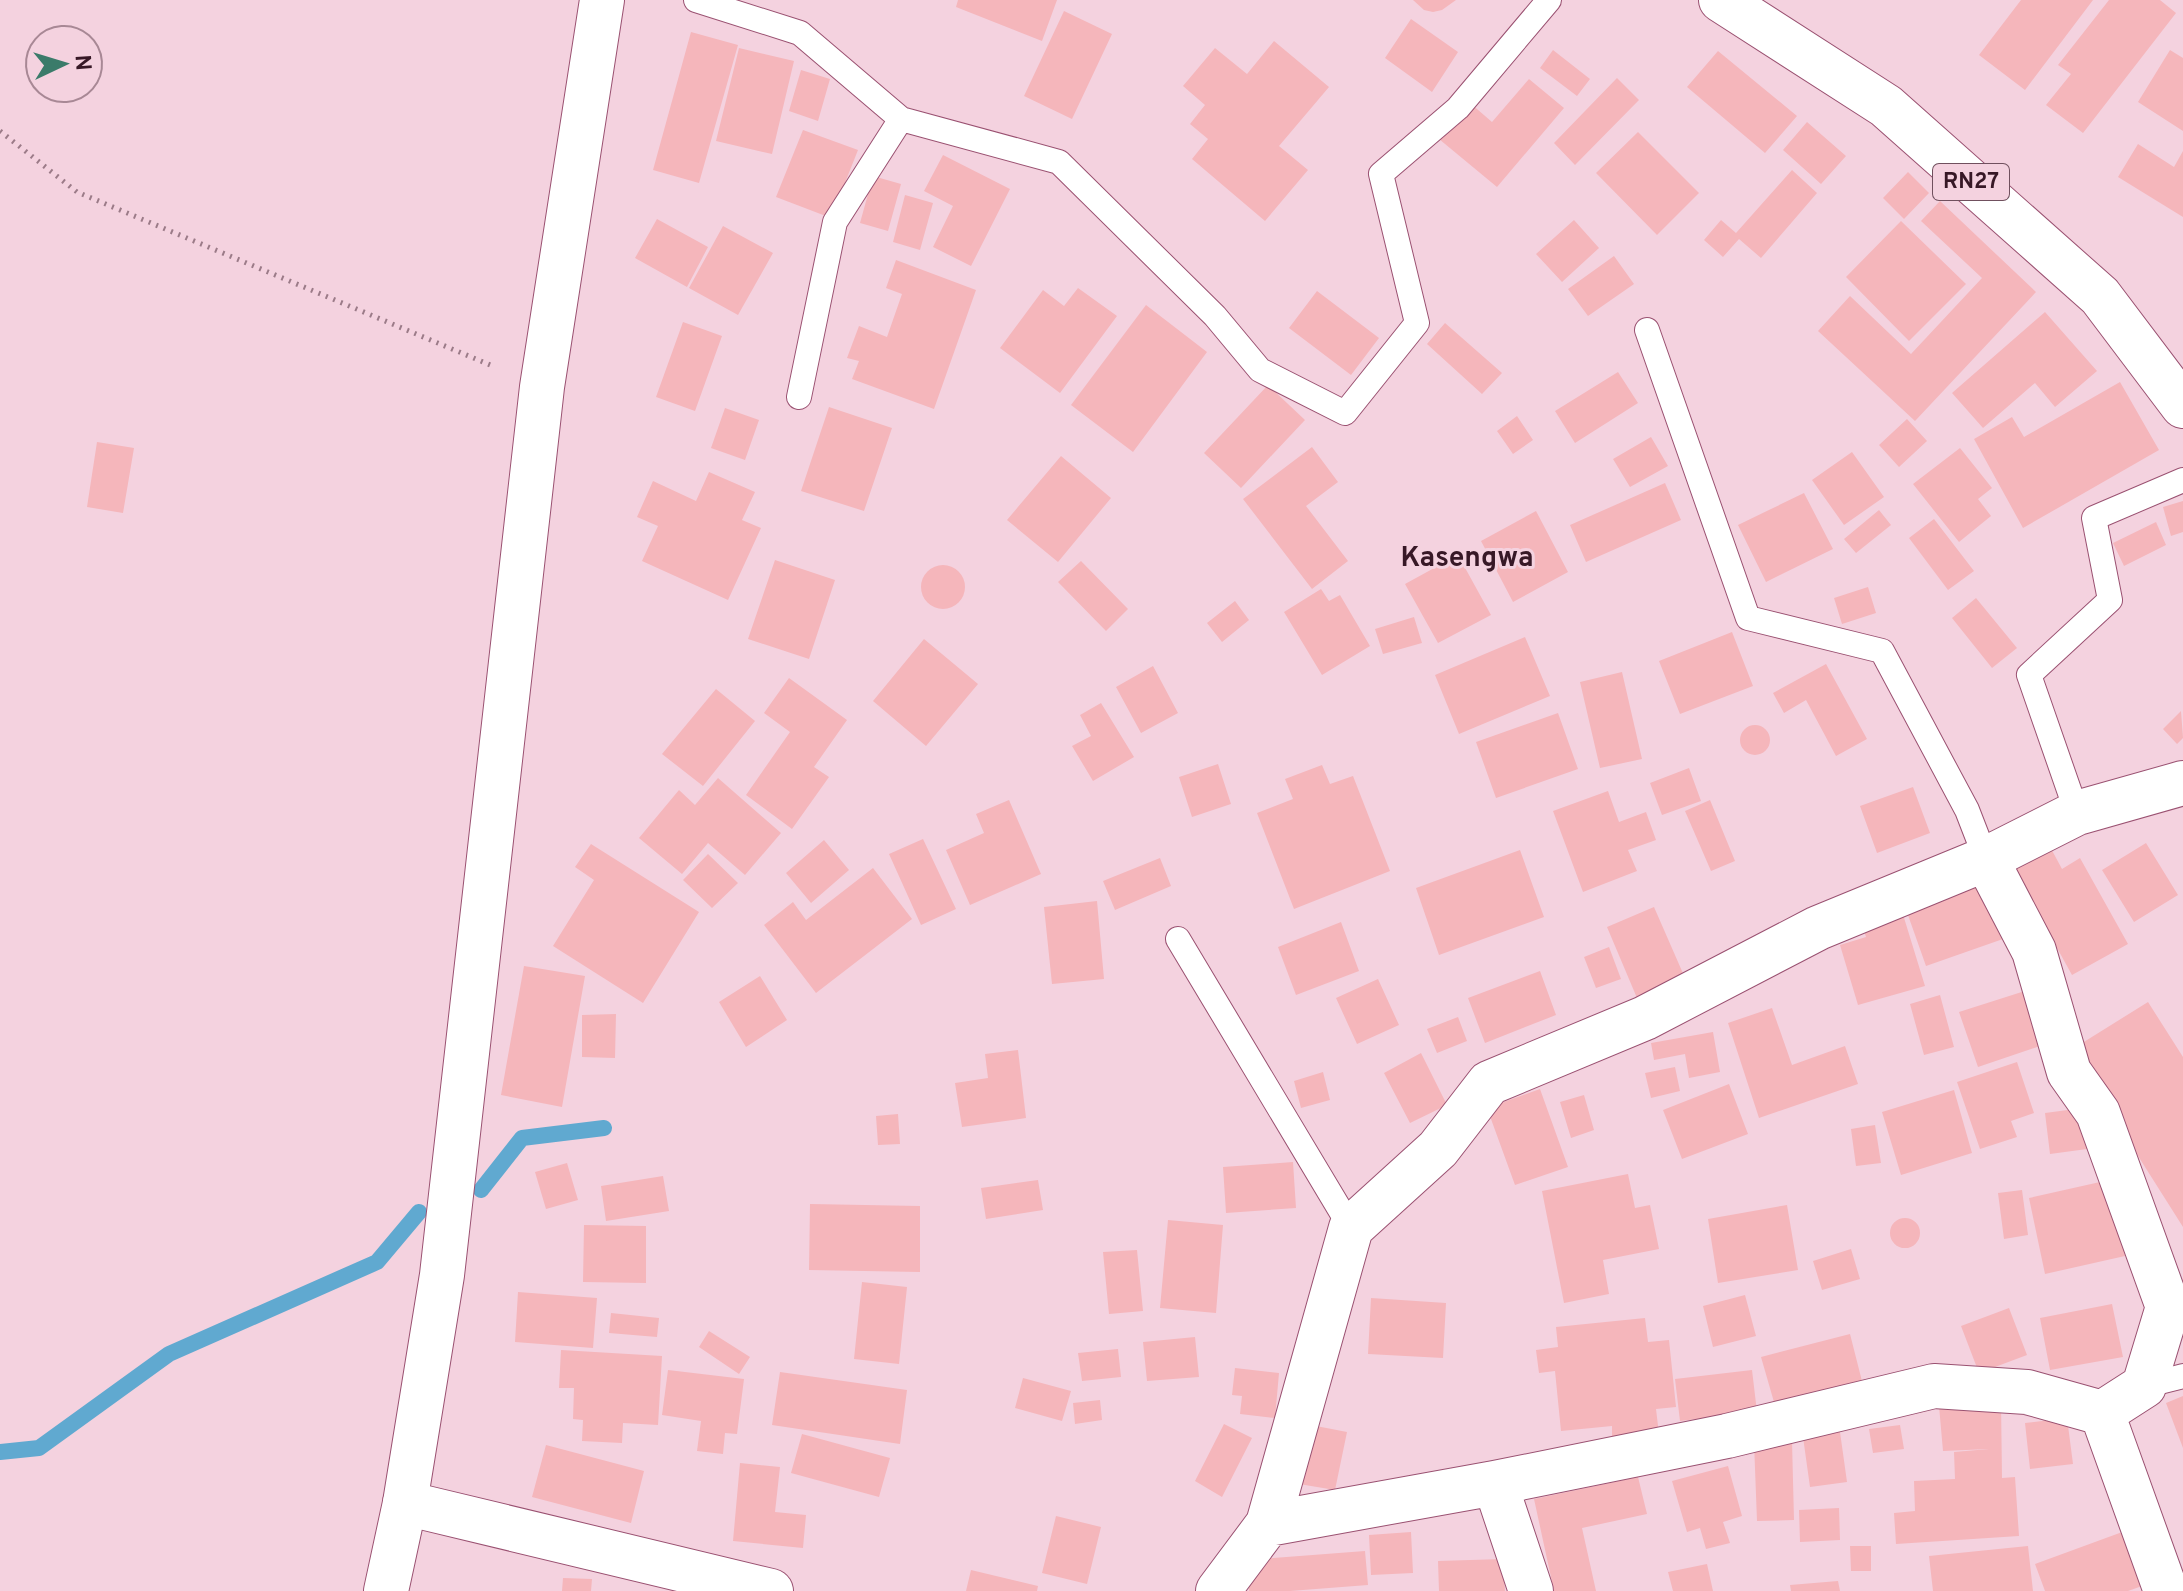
<svg xmlns="http://www.w3.org/2000/svg" width="2183" height="1591" font-family="Overpass,sans-serif">
<rect width="100%" height="100%" fill="#f4d2df"/>
<g fill="none" stroke-linecap="round" stroke-linejoin="round">
<path stroke="#60a9d0" stroke-width="16" d="M481,1190L522,1138L604,1128
M0,1452L39,1448L169,1354L377,1262L419,1212"/>
</g>
<path fill="#f5b6bb" d="M958,0H1057L1042,41L956,7Z
M1413,0H1456L1442,10L1433,12L1424,10Z
M2021,0H2093L2025,90L1979,55Z
M2109,0H2160L2176,13L2083,133L2046,105L2071,74L2058,65Z
M1064,11L1112,34L1072,119L1024,96Z
M1411,19L1458,52L1432,92L1385,58Z
M691,32L738,45L699,183L653,170Z
M1274,41L1329,87L1279,146L1308,170L1265,221L1192,159L1208,139L1190,124L1205,105L1183,86L1215,48L1247,74Z
M739,48L794,61L772,154L716,141Z
M1553,50L1590,79L1577,96L1540,68Z
M2170,50L2183,58V131L2138,102Z
M1718,51L1797,116L1765,153L1687,87Z
M801,70L830,79L818,121L789,111Z
M1617,78L1639,100L1575,165L1554,143Z
M1529,79L1564,108L1497,187L1439,139L1470,103L1492,122Z
M1807,122L1846,156L1821,184L1783,150Z
M803,130L858,150L831,218L776,197Z
M1638,132L1699,193L1657,235L1596,173Z
M2138,144L2174,167L2183,151V217L2118,177Z
M943,155L1010,189L971,266L933,247L953,206L924,191Z
M1792,170L1817,193L1761,258L1739,239L1723,257L1704,240L1721,220L1736,233Z
M1908,172L1929,193L1904,219L1883,198Z
M873,176L901,184L888,231L860,223Z
M905,195L933,203L920,250L893,242Z
M1940,201L2036,292L1915,421L1818,331L1850,296L1911,354L1982,278L1921,221Z
M657,219L708,247L687,287L635,258Z
M1574,220L1599,248L1562,282L1536,254Z
M1901,221L1966,284L1909,341L1846,277Z
M723,226L773,253L738,315L689,288Z
M1614,256L1634,284L1588,316L1568,289Z
M896,260L976,290L934,409L852,379L859,361L847,358L859,326L887,337L902,294L886,288Z
M1078,288L1117,316L1060,393L1000,348L1043,290L1064,306Z
M1317,291L1379,338L1351,375L1289,328Z
M1146,305L1207,352L1133,452L1071,405Z
M2045,312L2097,371L2055,407L2035,383L1983,428L1952,393Z
M683,322L722,336L695,411L656,397Z
M1445,323L1502,373L1482,394L1427,344Z
M1618,372L1638,403L1575,443L1555,411Z
M2120,382L2159,450L2023,528L1974,439L2012,417L2024,437Z
M1268,385L1305,420L1241,488L1204,453Z
M829,407L892,428L864,511L801,491Z
M725,408L759,420L745,460L711,448Z
M1517,416L1533,440L1513,454L1497,431Z
M1907,419L1927,441L1899,467L1879,445Z
M1651,437L1668,466L1630,487L1613,459Z
M97,442L134,448L123,513L87,507Z
M1312,447L1338,482L1306,506L1348,561L1312,589L1243,499Z
M1960,448L1992,488L1978,499L1991,516L1959,542L1913,484Z
M1852,452L1884,497L1844,525L1812,480Z
M1061,456L1111,498L1058,562L1007,520Z
M709,472L755,492L742,520L761,528L728,600L642,561L658,526L637,517L653,481L696,501Z
M1665,483L1681,520L1586,562L1570,525Z
M1804,493L1833,549L1766,582L1738,525Z
M2183,501V532L2171,536L2163,507Z
M1879,510L1891,525L1856,553L1844,539Z
M1536,511L1568,572L1513,602L1481,541Z
M1934,519L1974,571L1948,590L1909,538Z
M2156,522L2166,545L2124,566L2113,543Z
M1458,555L1491,615L1438,643L1405,584Z
M775,560L835,580L809,659L748,639Z
M1081,561L1128,609L1106,631L1058,582Z
M921 587a22 22 0 1 1 44 0a22 22 0 1 1-44 0Z
M1868,587L1876,613L1842,624L1834,598Z
M1321,589L1329,601L1340,595L1370,646L1322,675L1284,612Z
M1976,598L2017,648L1992,668L1952,618Z
M1235,601L1249,620L1222,642L1207,623Z
M1414,617L1422,643L1383,654L1375,629Z
M1732,632L1753,686L1680,714L1659,661Z
M1525,637L1550,696L1459,734L1435,675Z
M924,639L978,684L926,746L873,701Z
M1826,664L1867,739L1836,756L1806,700L1784,713L1773,693Z
M1153,666L1178,713L1141,733L1116,687Z
M1622,672L1642,759L1600,768L1580,682Z
M789,678L847,720L814,767L829,777L792,829L746,795L790,732L764,713Z
M716,689L755,721L703,786L662,754Z
M1101,703L1134,757L1093,781L1072,746L1091,736L1080,715Z
M2181,711L2183,738L2177,744L2163,729Z
M1558,713L1578,769L1496,798L1476,742Z
M1740 740a15 15 0 1 1 30 0a15 15 0 1 1-30 0Z
M1218,764L1231,804L1192,817L1179,777Z
M1322,765L1330,784L1353,776L1390,871L1294,909L1257,813L1293,799L1285,779Z
M1689,768L1701,801L1662,815L1650,783Z
M718,778L781,833L745,875L708,843L682,874L639,838L679,790L695,805Z
M1913,787L1930,833L1877,853L1860,806Z
M1608,791L1619,822L1646,812L1656,840L1628,850L1637,871L1583,892L1553,811Z
M1009,800L1041,874L970,905L946,850L984,833L976,814Z
M1710,800L1735,861L1711,871L1685,811Z
M923,839L956,909L921,925L889,854Z
M824,840L849,870L811,903L786,873Z
M2048,843L2062,869L2080,858L2128,944L2072,975L2010,863Z
M2146,843L2178,895L2134,922L2102,870Z
M591,844L699,912L643,1003L553,946L594,880L575,867Z
M1520,850L1544,917L1439,955L1416,888Z
M708,854L738,883L712,908L683,880Z
M1160,858L1171,886L1115,910L1103,881Z
M873,868L912,919L816,993L764,925L793,902L806,920Z
M1980,874L2003,939L1926,966L1903,901Z
M1097,901L1104,979L1052,984L1044,907Z
M1654,907L1685,978L1637,998L1607,927Z
M1901,908L1925,986L1858,1005L1840,945L1866,937L1861,921Z
M1341,922L1359,971L1296,995L1278,947Z
M1609,947L1621,979L1596,988L1584,957Z
M524,966L585,976L562,1107L501,1095Z
M1540,971L1556,1015L1485,1043L1468,998Z
M760,976L787,1020L746,1047L719,1002Z
M1378,979L1399,1025L1357,1044L1336,998Z
M2028,990L2046,1044L1978,1067L1959,1012Z
M1940,995L1954,1047L1924,1055L1910,1004Z
M2148,1002L2183,1057V1227L2071,1050Z
M1772,1008L1792,1065L1845,1046L1858,1084L1759,1118L1728,1023Z
M616,1014L615,1058L582,1057V1015Z
M1458,1017L1467,1041L1437,1053L1427,1029Z
M1713,1032L1720,1072L1689,1078L1685,1054L1654,1060L1651,1043Z
M1018,1050L1026,1118L962,1127L955,1083L988,1078L985,1054Z
M1421,1053L1447,1105L1410,1123L1384,1073Z
M2017,1062L2034,1113L2011,1121L2017,1137L1980,1149L1957,1082Z
M1675,1067L1680,1091L1651,1098L1645,1073Z
M1323,1072L1330,1100L1301,1108L1294,1081Z
M1729,1084L1748,1134L1682,1159L1663,1110Z
M1540,1089L1568,1167L1515,1185L1487,1108Z
M1954,1090L1972,1153L1901,1175L1882,1112Z
M1584,1095L1594,1130L1571,1138L1560,1102Z
M2083,1108L2087,1149L2050,1154L2045,1113Z
M898,1114L900,1144L878,1145L876,1116Z
M1875,1125L1881,1163L1856,1166L1851,1129Z
M1293,1162L1296,1208L1226,1213L1223,1167Z
M567,1163L578,1200L546,1209L535,1172Z
M1628,1174L1635,1208L1650,1205L1659,1249L1603,1260L1609,1294L1564,1303L1542,1191Z
M663,1176L669,1211L606,1221L601,1186Z
M1038,1180L1043,1210L986,1219L981,1188Z
M2109,1180L2125,1256L2045,1274L2029,1198Z
M2022,1190L2028,1235L2004,1239L1998,1193Z
M810,1204L920,1206V1272L809,1270Z
M1787,1205L1798,1270L1718,1283L1708,1219Z
M1890 1233a15 15 0 1 1 30 0a15 15 0 1 1-30 0Z
M1168,1220L1223,1225L1216,1313L1160,1308Z
M584,1225L646,1226V1283L583,1282Z
M1851,1249L1860,1279L1822,1290L1813,1261Z
M1137,1250L1143,1311L1109,1314L1103,1252Z
M862,1282L907,1287L899,1364L854,1359Z
M518,1292L597,1298L593,1348L515,1342Z
M1745,1295L1756,1336L1713,1347L1703,1306Z
M1371,1298L1446,1303L1443,1358L1368,1354Z
M2112,1304L2123,1357L2050,1370L2040,1318Z
M2009,1308L2027,1355L1979,1373L1961,1326Z
M611,1313L659,1318L657,1337L609,1333Z
M1645,1318L1648,1342L1669,1340L1676,1407L1656,1409L1659,1434L1612,1438V1426L1561,1431L1555,1371L1539,1373L1536,1350L1558,1347L1556,1327Z
M709,1331L750,1357L739,1374L699,1347Z
M1850,1334L1865,1393L1778,1416L1761,1357Z
M1195,1337L1199,1377L1147,1381L1143,1342Z
M1118,1349L1121,1377L1082,1381L1078,1353Z
M561,1350L662,1356L658,1425L623,1423L622,1443L582,1441L583,1420L573,1419L574,1388H559Z
M1235,1368L1279,1373L1275,1418L1240,1414L1242,1396L1232,1395Z
M668,1370L744,1379L737,1434L725,1433L723,1454L697,1451L701,1421L662,1415Z
M1752,1370L1757,1412L1680,1421L1675,1379Z
M780,1372L907,1390L900,1444L772,1425Z
M1023,1378L1071,1391L1062,1421L1015,1408Z
M2183,1396V1448L2166,1403Z
M1100,1400L1102,1420L1075,1424L1073,1403Z
M2001,1402L2002,1478L2015,1477L2019,1536L1896,1544L1894,1513L1915,1511L1914,1481L1955,1479L1954,1452L1989,1449L1943,1451L1939,1406Z
M2067,1418L2073,1464L2030,1469L2025,1423Z
M1224,1424L1252,1438L1222,1497L1195,1481Z
M1311,1425L1347,1432L1335,1490L1299,1484Z
M1900,1425L1904,1449L1873,1453L1869,1429Z
M1840,1432L1847,1482L1810,1487L1803,1437Z
M802,1434L890,1458L879,1497L791,1473Z
M1792,1441L1794,1520L1757,1521L1754,1442Z
M546,1445L644,1471L631,1523L532,1497Z
M740,1463L780,1467L775,1512L806,1515L803,1548L733,1541Z
M1728,1466L1742,1516L1723,1522L1730,1543L1706,1549L1700,1528L1687,1532L1672,1481Z
M1638,1477L1647,1514L1582,1528L1596,1591H1554L1534,1499Z
M1839,1508L1840,1540L1800,1542L1799,1510Z
M1056,1516L1101,1527L1087,1584L1042,1573Z
M2125,1531L2145,1585L2128,1591H2045L2035,1564Z
M1411,1532L1413,1573L1371,1575L1369,1535Z
M1850,1546H1871V1571H1851Z
M2028,1546L2033,1591H1933L1929,1556Z
M1365,1551L1368,1585L1290,1591H1249L1247,1560Z
M1503,1559L1505,1591H1439L1438,1561Z
M1707,1564L1713,1591H1673L1668,1572Z
M971,1570L1038,1586L1037,1591H966Z
M563,1578L592,1579L591,1591H562Z
M1838,1581L1840,1591H1791L1790,1585Z"/>
<g fill="none" stroke-linecap="round" stroke-linejoin="round">
<g stroke="#9a5171" stroke-width="26">
<path id="lane" d="M696,0L800,33L901,119L1059,162L1215,316L1260,370L1345,413L1417,323L1381,174L1458,108L1549,0
M1647,330L1748,618L1882,651L1967,810L1986,859
M799,397L835,222L901,119
M2077,813L2029,675L2110,600L2094,518L2183,480
M1178,939L1351,1228
M2144,1386L2183,1376"/>
</g>
<g stroke="#9a5171" stroke-width="46">
<path id="street" d="M2102,1413L2166,1591
M1495,1483L1531,1591
M405,1503L771,1591
M1268,1524L1495,1483L1727,1436L1934,1386L2027,1392L2102,1413L2144,1386L2168,1307L2098,1113L2069,1072L2034,951L1986,859
M1218,1591L1268,1524L1351,1228L1438,1149L1489,1083L1645,1018L1818,928L1986,859L2077,813L2183,783"/>
</g>
<g stroke="#9a5171" stroke-width="46">
<path id="secondary" d="M386,1591L405,1503L442,1275L542,387L602,0"/>
</g>
<g stroke="#9a5171" stroke-width="46">
<path id="primary" d="M1721,0L1886,106L2100,296L2183,406"/>
</g>
<path stroke="#9b7b88" stroke-width="5" stroke-dasharray="2 6" stroke-linecap="butt" d="M0,131L77,192L495,367"/>
<use href="#lane" stroke="#fff" stroke-width="24"/>
<use href="#street" stroke="#fff" stroke-width="44"/>
<use href="#secondary" stroke="#fff" stroke-width="44"/>
<use href="#primary" stroke="#fff" stroke-width="44"/>
</g>
<g text-anchor="middle" dominant-baseline="central" stroke-width="6" stroke-linejoin="round" paint-order="stroke">
<rect fill="#f4d2df" stroke="#70505e" stroke-width="2" x="1933" y="164" width="76" height="36" rx="6"/>
<g font-size="22" font-weight="bold" fill="#371826">
<text x="1971" y="182">RN27</text>
</g>
<g font-size="28" font-weight="bold" fill="#371826" stroke="#f4d2df">
<text x="1467" y="559">Kasengwa</text>
</g>
</g>
<g transform="translate(64 64) rotate(86)"><circle r="38" fill="#f4d2df" stroke="#a88895" stroke-width="2"/>
<path d="M0-6L14 30L0 20L-14 30Z" fill="#3b7b6a"/>
<text y="-12" font-size="22" font-weight="bold" text-anchor="middle" fill="#371826">N</text>
</g>
</svg>
